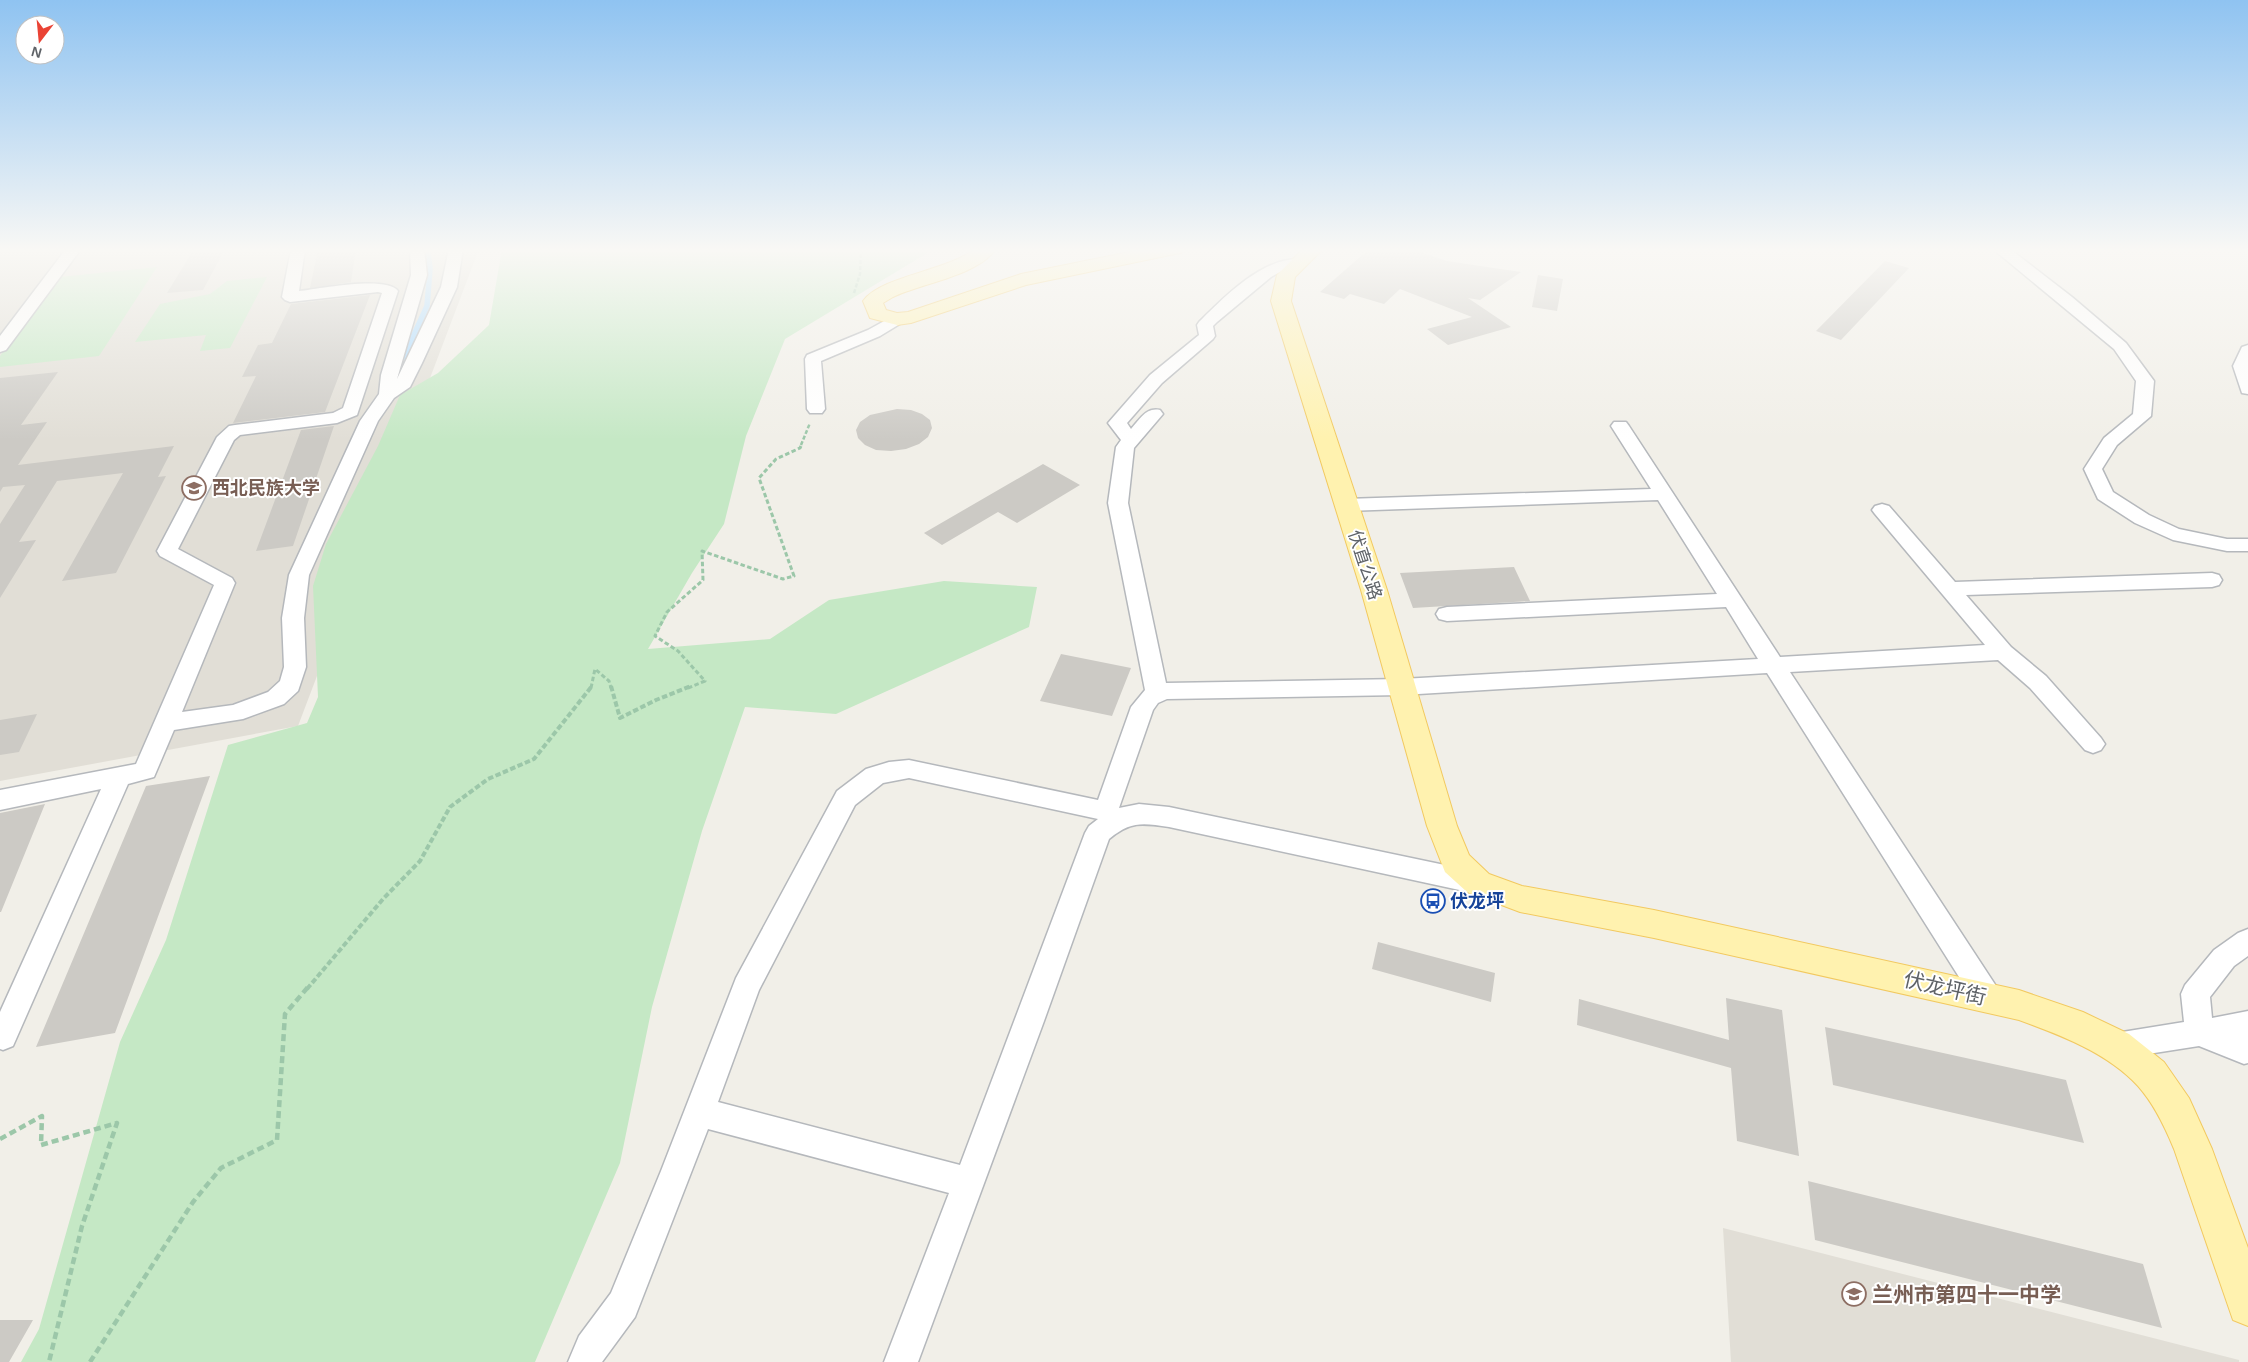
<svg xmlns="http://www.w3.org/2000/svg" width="2248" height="1362" font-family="Arial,'Noto Sans SC',sans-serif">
<rect width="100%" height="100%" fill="#f1efe8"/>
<path fill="#e1ded6" d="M0,249H479L298,726L0,781Z
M1723,1228L2239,1360V1362H1731Z"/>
<path fill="#c5e8c5" d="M502,249H934L785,339L746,436L724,524L692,573L648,649L770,639L829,600L944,581L1037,587L1029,627L836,714L745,707L702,831L652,1007L620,1163L535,1362H21L39,1329L120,1042L166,940L228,745L307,723L318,697L313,586L326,544L378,446L400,395L438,373L489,325Z
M157,267L99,356L0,367V356L60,277Z
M267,277L230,348L200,351L206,335L135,342L160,304L210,294L227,281Z"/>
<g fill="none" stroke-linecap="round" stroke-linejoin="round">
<path stroke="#aadaff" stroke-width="5.5" d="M404,357L427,306L430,269L428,249"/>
</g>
<path fill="#cccac5" d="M194,249H225L203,290L167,293Z
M318,249H356L351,282L310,288Z
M1369,249H1411L1447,261L1521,272L1480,300L1468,298L1511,327L1448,345L1427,329L1472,317L1400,289L1384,304L1350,294L1344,299L1320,292Z
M1885,261L1909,268L1841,340L1816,331Z
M1538,275L1563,279L1557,311L1532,307Z
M370,295L325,412L233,423L256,376L242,377L258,345L272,343L291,304Z
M58,372L21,425L47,422L18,465L174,446L158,477L166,476L116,573L62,581L123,473L57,481L19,542L36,540L0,598V524L25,485L3,487L0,492V378Z
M897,409L911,410L922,414L930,420L932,428L928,437L919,444L906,449L891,451L876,450L865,445L858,438L856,430L860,422L870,415Z
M334,426L293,546L256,551L301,430Z
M1043,464L1080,485L1017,523L998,512L942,545L924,533Z
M1514,567L1530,601L1413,608L1400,573Z
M1061,654L1131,668L1112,716L1040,701Z
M37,714L19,752L0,755V720Z
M210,776L115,1033L36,1047L146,786Z
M45,804L1,912H0V813Z
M1378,942L1495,973L1491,1002L1372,969Z
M1726,998L1782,1010L1799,1156L1737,1141L1731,1068L1577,1025L1579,999L1729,1040Z
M1825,1027L2066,1080L2084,1143L1833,1085Z
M1808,1181L2143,1264L2162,1328L1815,1240Z
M0,1320H33L9,1362H0Z"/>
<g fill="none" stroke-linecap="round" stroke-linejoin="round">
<g stroke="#b5b8bc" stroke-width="3">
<path id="minor" d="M66,249H81L6,350L0,352V336Z
M291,249H305L299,291C318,289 387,275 398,291L357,415L337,423L240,435L234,440L178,549L232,578L235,583L182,712L233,705L268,692L280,681L284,667L282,618L289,575L360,421L379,394L381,375L411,275L410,249H424L427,275L397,379L441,287L449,249H463L457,287L422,363L410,387L394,398L378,421L309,575L304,618L306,667L298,691L284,704L243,719L174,730L154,777L128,784L13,1046L3,1050L0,1049V1012L101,789L0,810V790L136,764L214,585L160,556L157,551L217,437L229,426L235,425L333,413L343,408L382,293L378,292L290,302L285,300L282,297Z
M1993,249H2010L2072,297L2126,343L2154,381L2151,416L2117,445L2102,469L2113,492L2149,515L2179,529L2227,539H2248V551H2227L2173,540L2135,523L2098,499L2084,469L2104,438L2133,414L2136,381L2114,349Z
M1298,259L1303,260L1305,263L1303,266L1287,268L1271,277L1217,322L1213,326L1215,336L1213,339L1162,383L1127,423L1131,429C1140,419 1146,407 1160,410L1163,414L1134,448L1128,503L1166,683L1402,679L1758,659L1726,607L1447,621L1439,619L1436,614L1439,609L1447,607L1717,594L1658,500L1346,511L1339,509L1336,505L1339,501L1346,499L1651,489L1611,426L1614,422H1626L1629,426L1780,657L1985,645L1875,514L1872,510L1875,506L1882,504L1889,506L1955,582L2212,573L2219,575L2222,580L2219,585L2212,587L1966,595L2011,647L2046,676L2101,738L2105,744L2101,750L2093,753L2085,750L2030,688L1998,660L1790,672L1998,989L2002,998L1998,1007L1988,1011L1978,1007L1767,673L1402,695L1167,699L1158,703L1153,710L1119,808L1139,804L1169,807L1478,872L1487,875L1491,883L1487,891L1478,894L1169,827C1142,823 1131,821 1109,839L1044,1021L918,1362H884L949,1193L708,1129L635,1317L602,1362H568L579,1336L611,1293L661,1171L736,978L837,791L866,769L889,762L909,760L1098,800L1131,707L1145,690L1108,503L1116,447L1121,440L1108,423L1150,375L1199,335L1197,325L1199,322C1224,297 1261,259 1298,259ZM909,778L1098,819L1089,826L1085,833L960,1165L718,1102L759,990L855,805L883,783Z
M897,314L903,316L905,319L903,322L880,336L821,361L825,409L822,413H810L807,409L805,359L807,355L868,330Z
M2248,345V394L2242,393L2233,366L2242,347Z
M2248,929V956L2234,966L2210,997L2212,1018L2248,1011V1063L2244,1064L2199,1046L2116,1059L2106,1055L2101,1046L2106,1037L2116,1033L2184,1022L2181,994L2185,985L2214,950L2238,933Z"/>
</g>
<g stroke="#f2c960" stroke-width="2">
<path id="major" d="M975,249H996C977,276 922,283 893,297L883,303L886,310L897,313L908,312L1021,274L1144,249H1184L1181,253L1175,254L1026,285L911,323L897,325L870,318L863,301C881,276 947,271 975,249Z
M1303,249H1323L1295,277L1291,301L1387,590L1457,826L1469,855L1489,874L1522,886L1654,910L2019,990L2083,1012L2129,1034L2164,1062L2189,1098L2212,1149L2248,1248V1326L2233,1320L2174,1149C2165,1127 2154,1104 2138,1086C2108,1053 2060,1035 2019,1020L1654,938L1520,912L1467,892L1445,872L1427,826L1361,590L1271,301L1277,275Z"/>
</g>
<path stroke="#9cc7a9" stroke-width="2.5" stroke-dasharray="4 2" stroke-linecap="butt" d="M854,293L860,274L861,249
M801,445L810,423"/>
<path stroke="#9cc7a9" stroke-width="3" stroke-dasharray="4.5 2.5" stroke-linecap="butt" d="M591,688L595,669L609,681L611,688
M688,688L705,681L678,651L655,636L667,612L703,580L702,551L783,579L794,576L759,478L776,459L800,448L802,444"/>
<path stroke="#9cc7a9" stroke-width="4" stroke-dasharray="5.5 2.5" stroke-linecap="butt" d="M611,686L620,718L656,700L691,686
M307,989L383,899L420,861L450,807L488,779L534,759L592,686"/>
<path stroke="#9cc7a9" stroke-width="4.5" stroke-dasharray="7 4" stroke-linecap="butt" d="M0,1139L42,1116L41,1145L117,1123L82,1226L49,1362
M90,1362L193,1202L221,1168L277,1140L285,1014L308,987"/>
<use href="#minor" fill="#fff" fill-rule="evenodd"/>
<use href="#major" fill="#fff2af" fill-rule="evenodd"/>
</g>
<linearGradient id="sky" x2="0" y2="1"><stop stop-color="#8fc3f1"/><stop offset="0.57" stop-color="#f9f8f5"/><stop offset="1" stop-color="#f9f8f5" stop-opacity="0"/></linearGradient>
<rect width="2248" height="440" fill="url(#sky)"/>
<defs>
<g id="university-ring" transform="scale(1.25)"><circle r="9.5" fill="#fff" stroke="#8d6e63" stroke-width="1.5"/><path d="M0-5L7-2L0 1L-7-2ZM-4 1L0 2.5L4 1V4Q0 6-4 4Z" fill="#8d6e63"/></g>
<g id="bus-ring" transform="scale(1.25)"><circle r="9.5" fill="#fff" stroke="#1a4fb4" stroke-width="1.5"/><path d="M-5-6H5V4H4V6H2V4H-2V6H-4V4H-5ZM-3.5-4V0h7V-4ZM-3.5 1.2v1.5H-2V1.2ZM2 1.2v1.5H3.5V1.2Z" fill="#1a4fb4"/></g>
<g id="school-ring" transform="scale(1.25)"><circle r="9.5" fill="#fff" stroke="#8d6e63" stroke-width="1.5"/><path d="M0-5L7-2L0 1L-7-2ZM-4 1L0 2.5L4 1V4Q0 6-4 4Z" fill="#8d6e63"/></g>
</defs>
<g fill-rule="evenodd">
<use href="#university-ring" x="194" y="488"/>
<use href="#bus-ring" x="1433" y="901"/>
<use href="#school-ring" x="1854" y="1294"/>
</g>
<g text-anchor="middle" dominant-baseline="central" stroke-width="4" stroke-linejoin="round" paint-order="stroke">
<g font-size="18" font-weight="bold" fill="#785e54" stroke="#fff" text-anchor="start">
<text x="212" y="488">西北民族大学</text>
</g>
<g font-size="18" fill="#5f6368" stroke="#fff">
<text transform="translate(1365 565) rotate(72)">伏直公路</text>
</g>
<g font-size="18" font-weight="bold" fill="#164399" stroke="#fff" text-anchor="start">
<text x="1450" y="901">伏龙坪</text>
</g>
<g font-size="21" fill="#5f6368" stroke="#fff">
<text transform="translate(1945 988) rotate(13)">伏龙坪街</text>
</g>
<g font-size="21" font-weight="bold" fill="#785e54" stroke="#fff" text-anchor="start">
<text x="1872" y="1294">兰州市第四十一中学</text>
</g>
</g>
<g transform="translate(40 40) rotate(196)"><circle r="24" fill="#ffffff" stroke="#bfc1c3"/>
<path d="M0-4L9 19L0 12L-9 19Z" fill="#ea4335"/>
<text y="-8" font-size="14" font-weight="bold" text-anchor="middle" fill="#5f6368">N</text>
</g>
</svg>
